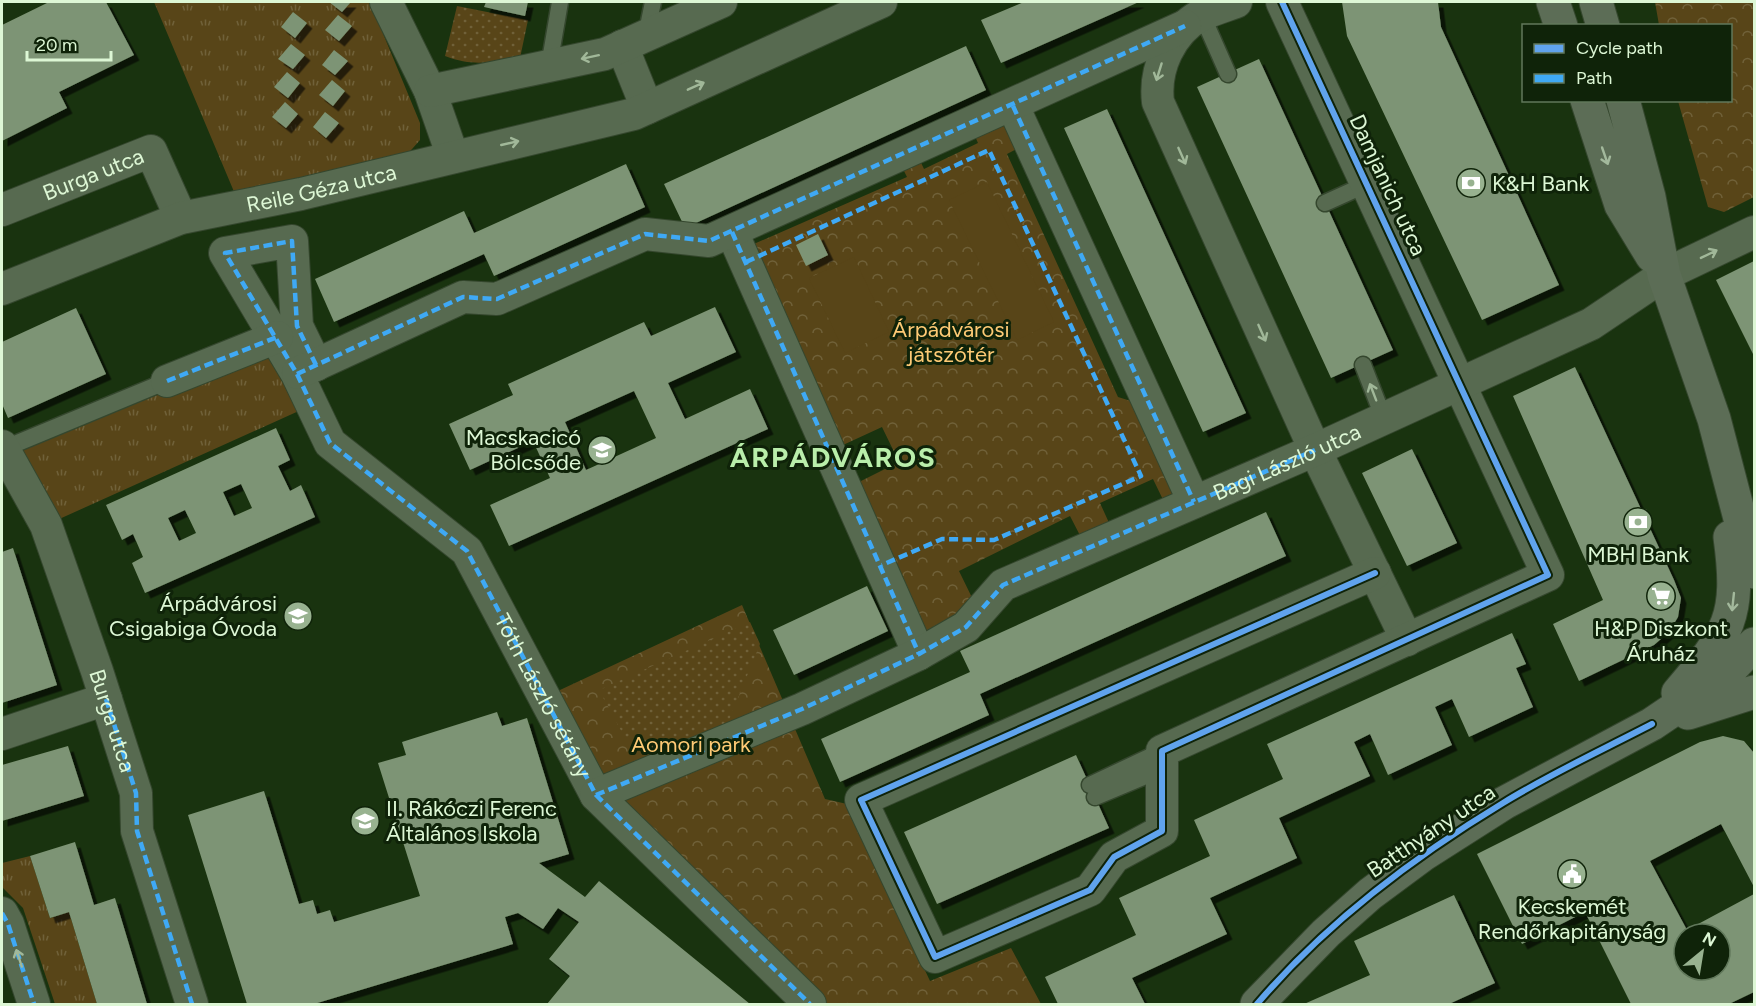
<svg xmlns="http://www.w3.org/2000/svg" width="1756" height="1006" font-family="Figtree,sans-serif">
<defs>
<pattern id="grass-tufts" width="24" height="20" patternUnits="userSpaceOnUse" patternTransform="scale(1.5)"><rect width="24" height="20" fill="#584518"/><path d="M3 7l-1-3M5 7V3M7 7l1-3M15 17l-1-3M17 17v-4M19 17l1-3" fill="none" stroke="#706139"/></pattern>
<pattern id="park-crowns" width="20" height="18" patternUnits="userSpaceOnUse" patternTransform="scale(1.5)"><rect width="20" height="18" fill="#584518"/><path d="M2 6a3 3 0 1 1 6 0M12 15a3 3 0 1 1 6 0" fill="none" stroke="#706139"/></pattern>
<pattern id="garden-dots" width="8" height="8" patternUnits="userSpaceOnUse" patternTransform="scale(1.5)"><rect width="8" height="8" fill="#584518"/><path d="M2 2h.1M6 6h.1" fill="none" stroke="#706139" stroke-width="1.8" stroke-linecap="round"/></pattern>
<filter id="shadow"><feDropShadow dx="5.5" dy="5.5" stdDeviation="0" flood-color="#0009"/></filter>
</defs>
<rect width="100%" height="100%" fill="#19330f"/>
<path fill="url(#grass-tufts)" d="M154,2H370L420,123V140L405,157L235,194Z
M277,337L312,405L46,525L3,449Z
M30,856L50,918L69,912L97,1004H55L23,908L2,887V863Z"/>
<path fill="url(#park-crowns)" d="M1655,2H1754V197L1724,212L1708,207L1678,101L1730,100V26L1659,25Z
M1013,106L1030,142L1007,154L1118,397L1150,407L1194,502L1169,512L1153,479L1100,503L1115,536L1087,549L1070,516L959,571L979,612L919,654L847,488L899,462L882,427L830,451L740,250L907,177L897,157L915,150L924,169L978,143L970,125Z
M742,605L825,799L847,804L930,981L1011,948L1041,1004H810L648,845L545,697Z"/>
<path fill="url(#garden-dots)" d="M457,6L528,20L520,58C490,62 474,67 445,56Z
M750,622L760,644L727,725L667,752L624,736L599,690Z"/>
<path fill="#584518" d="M987,182L1054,322L1017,340L949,200Z
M854,257L889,332L845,353L809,278Z"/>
<path fill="#7d9474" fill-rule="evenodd" filter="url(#shadow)" d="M49,2H106L134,55L59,92L67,108L2,141V25Z
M329,2H351L342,12Z
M486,2H528L525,16L484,7Z
M1024,2H1139L1001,63L981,20Z
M1342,2H1438L1441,27L1559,285L1482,320L1347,36Z
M293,12L307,23L295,38L281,27Z
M338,15L352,26L339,41L325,30Z
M291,44L305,55L293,69L278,59Z
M966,46L986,90L685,228L664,184Z
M334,50L348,61L335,75L322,65Z
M1259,59L1393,350L1331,378L1197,87Z
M287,72L300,83L288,98L274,87Z
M332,80L345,91L333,106L319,95Z
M285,102L298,114L286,128L272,117Z
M1107,109L1246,413L1203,432L1064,128Z
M325,112L339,123L326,138L313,127Z
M626,164L645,207L494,276L484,254L334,322L315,279L464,211L474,233Z
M818,234L828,255L806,266L796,245Z
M1754,261V356L1716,280Z
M715,307L736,352L668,383L685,419L750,389L768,429L509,546L490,505L550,478L533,441L470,470L449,424L513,395L508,384L644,322L651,336ZM634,391L656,438L586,470L565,422Z
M76,308L106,374L8,418L2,404V342Z
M1575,367L1674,580L1681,598L1678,617L1669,632L1654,645L1579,681L1553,624L1603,600L1513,396Z
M276,428L290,460L278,466L290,491L301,485L315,517L145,593L132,563L143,557L133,534L122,540L106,505ZM241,484L252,508L234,516L223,492ZM185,510L196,533L179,541L168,518Z
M1412,449L1457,543L1407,566L1362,473Z
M1266,512L1286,556L980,694L989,715L840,782L821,739L970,672L960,651Z
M13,548L57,685L2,703V552Z
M867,586L888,631L794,675L773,630Z
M1512,633L1526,664L1516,668L1533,707L1469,737L1452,699L1435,707L1452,745L1388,775L1370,734L1354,742L1370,776L1279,818L1297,858L1210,898L1227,934L1132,978L1145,1004H1058L1045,977L1136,935L1119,898L1210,856L1194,820L1283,779L1267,744Z
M497,712L502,726L527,718L569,854L539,863L585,897L599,881L750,1004H547L570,976L549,959L579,922L558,908L543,929L518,913L505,917L513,944L314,1004H247L188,815L264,791L299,904L313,900L317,914L330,910L334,922L420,896L378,763L406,755L402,742Z
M1723,736L1744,741L1754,753V887L1721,824L1650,861L1687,930L1754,894V992L1729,1004H1631L1585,912L1522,944L1477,854L1700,742ZM1684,934H1720V970H1684Z
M68,746L84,796L2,821V765Z
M1076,755L1109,828L937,904L904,832Z
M75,842L94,905L115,898L147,1004H97L69,912L50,918L30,856Z
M1454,895L1495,983L1449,1004H1304L1370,975L1354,941Z"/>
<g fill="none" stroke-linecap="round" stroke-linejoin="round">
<g stroke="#35472e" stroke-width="19">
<path id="lane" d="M1202,15L1228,74
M646,36L653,2
M549,66L560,2
M1325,203L1367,184
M1363,365L1384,419
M3,449L167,381
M1090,785L1162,751
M1095,797L1162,769"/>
</g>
<g stroke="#35472e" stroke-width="34">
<g id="street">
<path d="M386,2L430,91L453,157"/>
<path d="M1236,2C1225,6 1212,10 1201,15C1170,32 1154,69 1158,102L1315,450L1407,640"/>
<path d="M1282,2L1548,575L1162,751V831L1114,857L1090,890L935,957L861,800L1375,573"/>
<path d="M622,46L647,108"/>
<path d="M430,91L605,54L721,2"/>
<path d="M1013,106L1194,502"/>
<path id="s1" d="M2,210L151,151L181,218"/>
<path d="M732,232L919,654"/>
<path id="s2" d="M2,289L181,218L301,194L634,114L881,2"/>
<path d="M316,365L297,326L292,241L225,253L297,374L330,443L467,551L596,795L810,1004"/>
<path d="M298,373L463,297L497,299L645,234L709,241L1185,26"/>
<path d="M167,381L277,337"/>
<path id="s3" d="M2,446L46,525L97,671L136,793L137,831L192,1004"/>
<path d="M2,734L106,699"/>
<path id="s4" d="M596,795L802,709L919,654L966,627L1003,585L1315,450L1591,324L1664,275L1754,232"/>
<path d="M2,913L8,924L34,1004"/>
</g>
</g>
<g stroke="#35472e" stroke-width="35">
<path id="secondary" d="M1553,2L1561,26
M1596,2L1603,26
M1587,100L1621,205L1652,256
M1623,100L1649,197L1664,275L1714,419L1754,572
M1678,693C1729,633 1741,618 1730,537
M1688,713L1754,692
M1257,1004L1326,933L1370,894L1424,854L1504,803L1652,724L1726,674L1754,644"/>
</g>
<use href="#lane" stroke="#576a50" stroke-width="16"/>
<use href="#street" stroke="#576a50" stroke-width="32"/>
<use href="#secondary" stroke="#5c6d56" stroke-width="33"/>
<g stroke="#3fa9f5" stroke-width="4.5" stroke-dasharray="9 4.5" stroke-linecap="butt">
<path d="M1013,106L1194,502"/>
<path d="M732,232L919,654"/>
<path d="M746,262L989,150L1141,476L994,540L942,539L882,565"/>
<path id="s5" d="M316,365L297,326L292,241L225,253L297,374L330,443L467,551L596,795L810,1004"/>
<path d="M297,374L463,297L497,299L645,234L709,241L1185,26"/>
<path d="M167,381L277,337"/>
<path d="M106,699L136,793L137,831L192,1004"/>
<path d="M596,795L802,709L919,654L966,627L1003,585L1315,450"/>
<path d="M2,913L8,924L34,1004"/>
</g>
<g stroke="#0f2309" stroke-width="10">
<path id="cycleway" d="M1282,2L1548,575L1162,751V831L1114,857L1090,890L935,957L861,800L1375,573
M1257,1004C1326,923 1412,858 1503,803C1550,774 1602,750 1652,724"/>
</g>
<use href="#cycleway" stroke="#60a3ed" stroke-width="6"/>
</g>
<defs><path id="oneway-shaft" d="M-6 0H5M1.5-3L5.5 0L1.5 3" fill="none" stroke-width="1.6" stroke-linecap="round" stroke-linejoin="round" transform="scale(1.5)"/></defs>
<g stroke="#a1b899">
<use href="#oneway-shaft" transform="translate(590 57) rotate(168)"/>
<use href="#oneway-shaft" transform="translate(1159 72) rotate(107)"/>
<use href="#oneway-shaft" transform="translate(696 86) rotate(-24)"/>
<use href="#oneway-shaft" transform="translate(510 143) rotate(-13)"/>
<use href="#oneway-shaft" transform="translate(1182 156) rotate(66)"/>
<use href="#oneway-shaft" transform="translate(1709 254) rotate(-26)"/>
<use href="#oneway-shaft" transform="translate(1262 333) rotate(66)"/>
<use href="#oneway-shaft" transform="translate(1373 392) rotate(-111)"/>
<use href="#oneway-shaft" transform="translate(19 958) rotate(-108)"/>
</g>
<g stroke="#a3b99c">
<use href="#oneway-shaft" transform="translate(1605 156) rotate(71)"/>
<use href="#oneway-shaft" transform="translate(1733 602) rotate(96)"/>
</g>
<defs>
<g id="bank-disc" transform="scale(1.5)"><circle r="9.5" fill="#98b290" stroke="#0f2309"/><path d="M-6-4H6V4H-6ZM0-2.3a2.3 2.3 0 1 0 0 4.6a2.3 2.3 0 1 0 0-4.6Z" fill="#fff"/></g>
<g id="school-disc" transform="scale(1.5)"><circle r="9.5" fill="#98b290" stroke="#0f2309"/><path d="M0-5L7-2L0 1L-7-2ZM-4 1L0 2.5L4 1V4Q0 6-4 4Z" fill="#fff"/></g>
<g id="supermarket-disc" transform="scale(1.5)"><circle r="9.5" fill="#98b290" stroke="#0f2309"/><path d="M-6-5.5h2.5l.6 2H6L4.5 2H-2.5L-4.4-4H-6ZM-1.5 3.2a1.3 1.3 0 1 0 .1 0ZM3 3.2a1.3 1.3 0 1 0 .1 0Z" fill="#fff"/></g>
<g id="civic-disc" transform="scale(1.5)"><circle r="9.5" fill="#98b290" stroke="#0f2309"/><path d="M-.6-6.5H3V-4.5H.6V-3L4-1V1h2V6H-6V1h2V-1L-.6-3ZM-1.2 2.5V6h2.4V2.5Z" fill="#fff"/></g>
</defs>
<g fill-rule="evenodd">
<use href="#bank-disc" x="1471" y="183"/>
<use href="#school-disc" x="602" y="450"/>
<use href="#bank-disc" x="1638" y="522"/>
<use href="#supermarket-disc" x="1661" y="596"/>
<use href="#school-disc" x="298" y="616"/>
<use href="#school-disc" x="365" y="821"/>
<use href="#civic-disc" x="1572" y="874"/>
</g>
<g text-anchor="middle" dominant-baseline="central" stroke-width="6" stroke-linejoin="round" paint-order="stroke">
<g font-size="22" fill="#ddf7d5" stroke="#0f2309">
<text stroke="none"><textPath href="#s1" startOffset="98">Burga utca</textPath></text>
<text transform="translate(1388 185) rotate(65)">Damjanich utca</text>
<text stroke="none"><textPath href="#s2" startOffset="336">Reile Géza utca</textPath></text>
<text stroke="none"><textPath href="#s4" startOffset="772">Bagi László utca</textPath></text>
<text stroke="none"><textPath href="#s5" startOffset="752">Tóth László sétány</textPath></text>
<text stroke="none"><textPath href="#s3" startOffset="297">Burga utca</textPath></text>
<text transform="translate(1431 831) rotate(-34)">Batthyány utca</text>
</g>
<g font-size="22" fill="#ddf7d5" stroke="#0f2309">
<text x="1492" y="183" text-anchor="start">K&amp;H Bank</text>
<text x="581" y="437" text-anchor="end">Macskacicó<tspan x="581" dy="25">Bölcsőde</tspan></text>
<text x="1638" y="554">MBH Bank</text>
<text x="277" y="603" text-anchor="end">Árpádvárosi<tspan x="277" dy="25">Csigabiga Óvoda</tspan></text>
<text x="1661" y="628">H&amp;P Diszkont<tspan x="1661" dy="25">Áruház</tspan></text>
<text x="386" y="808" text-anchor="start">II. Rákóczi Ferenc<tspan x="386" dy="25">Általános Iskola</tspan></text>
<text x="1572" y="906">Kecskemét<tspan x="1572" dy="25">Rendőrkapitányság</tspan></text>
</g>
<g font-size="22" fill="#feca75" stroke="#0f2309">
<text x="951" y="329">Árpádvárosi<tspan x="951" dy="25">játszótér</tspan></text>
<text x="691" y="744">Aomori park</text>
</g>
<g font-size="28" font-weight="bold" letter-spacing="1.5" fill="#b9eeaa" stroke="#0f2309">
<text x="833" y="457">ÁRPÁDVÁROS</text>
</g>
</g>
<rect width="1756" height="1006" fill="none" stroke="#ddf7d5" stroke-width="6"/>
<rect x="1522" y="24" width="210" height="78" fill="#0f2309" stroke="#61785b" stroke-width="1.5"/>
<rect x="1534" y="44" width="30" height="9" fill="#60a3ed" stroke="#61785b" stroke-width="1.5"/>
<text x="1576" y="54" font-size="18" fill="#ddf7d5">Cycle path</text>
<rect x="1534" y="74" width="30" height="9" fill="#3fa9f5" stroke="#61785b" stroke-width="1.5"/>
<text x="1576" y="84" font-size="18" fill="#ddf7d5">Path</text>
<g transform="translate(1702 952) rotate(30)"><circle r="28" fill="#0f2309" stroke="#61785b" stroke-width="1.5"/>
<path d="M0-4.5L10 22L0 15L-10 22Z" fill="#98b290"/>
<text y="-9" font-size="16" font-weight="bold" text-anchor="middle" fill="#ddf7d5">N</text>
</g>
<path d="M27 51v9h84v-9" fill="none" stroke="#ddf7d5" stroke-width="3"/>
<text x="36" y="51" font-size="18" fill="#ddf7d5" stroke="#0f2309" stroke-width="4.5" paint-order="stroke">20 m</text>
</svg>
